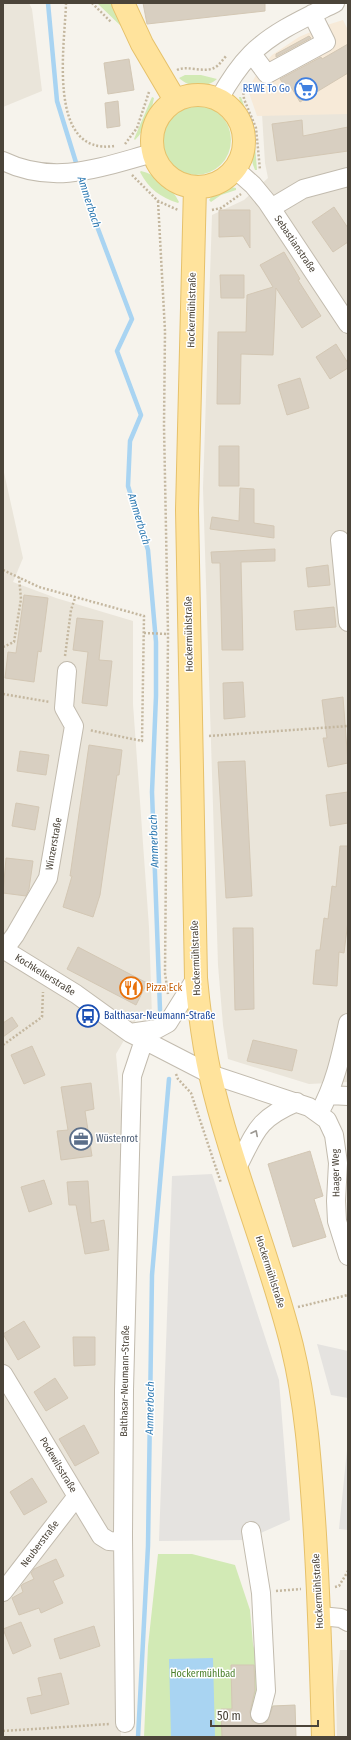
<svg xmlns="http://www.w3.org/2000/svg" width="351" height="1740" font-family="'Fira Sans Condensed',sans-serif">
<rect width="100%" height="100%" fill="#f6f3ec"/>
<path fill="#eae5da" d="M3,3H29L32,9L42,91L3,107Z
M332,113L348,114V1082L309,1084L228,1059L223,1025L218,965L203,488L212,215L244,200L268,178L265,163L262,114Z
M3,468L23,558L13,582L56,598L133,621V704L149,927L152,1017L137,1018L116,1054L122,1122L117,1366L116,1621L121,1737H3Z
M340,1650H348V1737H337L336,1690Z"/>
<path fill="#f7ead8" d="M343,20L348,30V114L257,116L248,90L257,73L272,55L299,37L327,25Z"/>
<path fill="#d2eab5" d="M97,3H113L124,29Z
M185,75H201L217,79C207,88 189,88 179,78Z
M152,97L154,98C151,113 146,129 135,140L134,139Z
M239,97H241L254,133L257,170H255C249,156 252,148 250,133C249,120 241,110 239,97Z
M161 140a35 35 0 1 1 70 0a35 35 0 1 1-70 0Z
M141,171C157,175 172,187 179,202L178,203C160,197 149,189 140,172Z
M231,187L236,188V190L221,195L211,202L209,200C215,191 221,189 231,187Z
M158,1554H192L235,1565L250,1610L253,1644L268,1706L295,1705L296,1737H144L148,1646Z"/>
<path fill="#e5e3e0" d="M212,1174L279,1380L290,1520L245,1540L159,1541L172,1176Z
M317,1344L348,1351V1398L331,1395Z
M348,1440V1530L339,1529Z"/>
<path fill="#a9d4f2" d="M213,1658L215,1737H171L169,1659Z"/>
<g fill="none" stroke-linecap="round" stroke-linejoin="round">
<path stroke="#a9d4f2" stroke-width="4.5" d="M48,3L57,101L78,169
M80,176L92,213L132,319L117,351L141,415L130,441L128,486L148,550L156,642V696L152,792L160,1010
M138,1737L148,1546L152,1275L169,1079"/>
</g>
<path fill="#d8cfc1" stroke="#d3c7b4" d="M143,3H265V11L147,24Z
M309,36L311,38L276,57V54Z
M348,44V73L300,102L291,87L287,89L280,79L321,57L322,59Z
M129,59L134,90L108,94L104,63Z
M118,101L120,126L107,128L105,103Z
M302,120L303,136L348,127V151L277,161L272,124Z
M334,207L348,228V242L333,252L312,222Z
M219,210H250V248L243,236L219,237Z
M284,252L300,279L298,280L321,316L302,328L276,288L273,355L241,354L240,404H217L218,332H246L247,295L273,287L260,265Z
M220,275H244V298H221Z
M336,344L348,363V368L330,379L316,357Z
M300,378L309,408L287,415L278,385Z
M219,446H239V486H219Z
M240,488L254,489V523L274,526V538L210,529L212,517L239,521Z
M275,549V561L241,562L243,650H222L220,563H212L211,552Z
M328,565L330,585L308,587L306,568Z
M24,595L48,598L41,652L38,651L34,682L5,678L8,652L16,653Z
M334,607L336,627L296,630L294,611Z
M77,618L103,621L99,660L112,661L107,706L82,703L88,652L73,650Z
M243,682L245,717L224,719L223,683Z
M343,697L348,763L328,767L323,738H327L322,700Z
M89,745L122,750L119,775H117L100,895L93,917L63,907L72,876H70Z
M20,751L49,755L46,775L17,771Z
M245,761L252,896L226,898L218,762Z
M348,792V823L330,826L326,795Z
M16,803L39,807L35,830L12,826Z
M340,846H348V921L344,953L339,952L337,986L313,984L316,950H320L324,918L328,919L332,886L336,887Z
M6,858L33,861L29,889L26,896L3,893Z
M233,928H253L254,1009L235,1010Z
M78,947L147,983L136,1005L67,969Z
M12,1017L18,1026L3,1037V1023Z
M253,1040L297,1050L292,1071L247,1061Z
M32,1046L45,1075L24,1084L11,1055Z
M91,1083L94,1109L85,1111L92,1156L61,1160L57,1131L68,1130L61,1087Z
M310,1151L323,1196L314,1199L326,1237L293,1247L268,1164Z
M44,1180L52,1204L29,1212L21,1187Z
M88,1181L91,1223L104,1220L109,1250L85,1254L76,1205H69L67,1182Z
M24,1321L40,1347L18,1360L3,1334Z
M73,1337H95V1365L74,1366Z
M55,1378L68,1398L46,1411L34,1392Z
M84,1425L99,1453L75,1466L59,1439Z
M32,1478L47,1502L24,1515L10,1492Z
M56,1559L64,1576L53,1581L63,1603L41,1613L39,1608L19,1615L12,1598L23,1592L21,1586L23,1584L34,1579L31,1573L34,1569Z
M21,1622L31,1646L13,1654L3,1629Z
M94,1626L100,1646L60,1659L54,1639Z
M231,1665H254L255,1690L250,1712L252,1721L258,1724L267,1722L273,1706L295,1705L296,1737H222L221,1709H232Z
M61,1673L69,1704L31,1714L27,1698L42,1695L38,1678Z"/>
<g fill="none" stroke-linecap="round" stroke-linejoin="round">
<g stroke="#c2bbae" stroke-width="20">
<path id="minor" d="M252,54L267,74L326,42L312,14
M219,99C228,83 238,67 251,54C274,31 307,17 335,3
M3,161C55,186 101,167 153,153
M235,169L253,185L267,202L348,324
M271,208L303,189L348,177
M340,540L348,622
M3,949L76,994L130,1033L144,1040L210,1074L309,1107L327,1120L334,1135L338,1163L336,1201L337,1221L348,1256
M4,950L15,935L48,878L74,726L64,708L67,671
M130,1033L157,1029L168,1023L196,978
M329,1095L348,1096
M319,1113C335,1085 341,1055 348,1023
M237,1168C256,1131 257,1119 297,1102
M3,1374L101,1536L109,1541L123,1542
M251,1531L261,1593L266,1691L260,1714
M3,1592L77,1496
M320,1616L341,1618L348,1622
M125,1723L123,1536L124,1390L132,1076L144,1040"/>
</g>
<g stroke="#e6c16a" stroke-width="24">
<path id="major" d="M123,3L142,44L175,100
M152 141a46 46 0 1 1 92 0a46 46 0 1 1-92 0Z
M195,187L187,510L196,978C199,1010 203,1042 210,1074C231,1166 269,1254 292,1346C306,1403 310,1461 314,1519C319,1592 321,1664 323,1737"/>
</g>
<path stroke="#c4b79f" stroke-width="2.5" stroke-dasharray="2 2" stroke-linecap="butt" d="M66,3C65,44 46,156 114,146
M92,3L111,22
M177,70C187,65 203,73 214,68C219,66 224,58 227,55
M243,89L244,99L256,128L260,170
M125,144L137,128L149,92
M132,175L158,201L178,210
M158,201L165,331L164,426L168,634L165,973L168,994
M212,210L221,208L241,194
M3,570L39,587L144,616L142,741L89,730
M144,633L168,634
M3,647L14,642L21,599L19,577
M65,656L71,610L75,598
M3,694L50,702
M209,736L348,726
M3,1045L42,1017L43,992
M176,1074L178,1079L191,1093L221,1183
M298,1307L348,1295
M335,1587L339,1586L348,1571
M276,1591L301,1589
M3,1731L110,1724"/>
<use href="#minor" stroke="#fff" stroke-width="18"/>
<use href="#major" stroke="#ffe39c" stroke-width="22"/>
</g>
<defs><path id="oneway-chevron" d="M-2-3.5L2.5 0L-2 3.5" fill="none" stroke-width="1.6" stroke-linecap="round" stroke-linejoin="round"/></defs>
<use stroke="#9c9892" href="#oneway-chevron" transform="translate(255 1133) rotate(-63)"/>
<defs>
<g id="supermarket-ring" transform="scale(1.15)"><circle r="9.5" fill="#fff" stroke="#3f7fe0" stroke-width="1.5"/><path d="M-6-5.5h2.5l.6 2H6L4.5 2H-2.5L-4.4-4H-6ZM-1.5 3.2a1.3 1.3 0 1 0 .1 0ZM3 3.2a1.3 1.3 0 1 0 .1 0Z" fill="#3f7fe0"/></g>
<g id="restaurant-ring" transform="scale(1.15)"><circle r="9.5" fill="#fff" stroke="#e8710a" stroke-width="1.5"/><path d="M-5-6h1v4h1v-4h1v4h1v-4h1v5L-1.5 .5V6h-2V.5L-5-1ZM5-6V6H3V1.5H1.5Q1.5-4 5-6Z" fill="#e8710a"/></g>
<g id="bus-ring" transform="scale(1.15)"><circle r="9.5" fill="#fff" stroke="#1a4fb4" stroke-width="1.5"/><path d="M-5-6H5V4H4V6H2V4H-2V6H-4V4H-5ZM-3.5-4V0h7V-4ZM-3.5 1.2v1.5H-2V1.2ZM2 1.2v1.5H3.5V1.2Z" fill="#1a4fb4"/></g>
<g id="office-ring" transform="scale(1.15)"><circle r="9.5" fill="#fff" stroke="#5c6f8a" stroke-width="1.5"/><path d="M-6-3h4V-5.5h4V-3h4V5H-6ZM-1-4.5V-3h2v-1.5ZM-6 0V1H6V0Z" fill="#5c6f8a"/></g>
</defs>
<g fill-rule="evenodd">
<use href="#supermarket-ring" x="306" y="89"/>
<use href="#restaurant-ring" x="131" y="988"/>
<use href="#bus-ring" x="88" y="1016"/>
<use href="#office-ring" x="81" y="1139"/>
</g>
<g text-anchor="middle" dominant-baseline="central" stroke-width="3" stroke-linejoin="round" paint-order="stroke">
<g font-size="10" fill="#366cbe" stroke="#fff" text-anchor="end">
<text x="290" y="89">REWE To Go</text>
</g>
<g font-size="10" fill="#4b4439" stroke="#fff">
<text transform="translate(295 244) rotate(56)">Sebastianstraße</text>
<text transform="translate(192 310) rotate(-89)">Hockermühlstraße</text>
<text transform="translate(189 634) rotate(-91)">Hockermühlstraße</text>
<text transform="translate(54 844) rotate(-80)">Winzerstraße</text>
<text transform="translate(196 958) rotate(-92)">Hockermühlstraße</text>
<text transform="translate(45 975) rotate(32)">Kochkellerstraße</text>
<text transform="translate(336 1173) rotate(-91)">Haager Weg</text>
<text transform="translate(270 1272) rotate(72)">Hockermühlstraße</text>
<text transform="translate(125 1381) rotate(-89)">Balthasar-Neumann-Straße</text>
<text transform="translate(58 1465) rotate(59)">Podewilsstraße</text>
<text transform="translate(40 1544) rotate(-53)">Neuberstraße</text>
<text transform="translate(318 1591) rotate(-93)">Hockermühlstraße</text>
</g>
<g font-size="10" fill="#c56008" stroke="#fff" text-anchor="start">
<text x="146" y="988">Pizza Eck</text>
</g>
<g font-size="10" fill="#164399" stroke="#fff" text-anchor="start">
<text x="104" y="1016">Balthasar-Neumann-Straße</text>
</g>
<g font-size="10" fill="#4e5e75" stroke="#fff" text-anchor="start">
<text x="96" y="1139">Wüstenrot</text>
</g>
<g font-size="10" fill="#4a7f2a" stroke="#fff">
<text x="203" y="1674">Hockermühlbad</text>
</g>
<g font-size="11" font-style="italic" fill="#2e7ab2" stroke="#fff">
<text transform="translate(89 202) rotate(72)">Ammerbach</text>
<text transform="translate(139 519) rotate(73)">Ammerbach</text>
<text transform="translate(154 841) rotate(-92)">Ammerbach</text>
<text transform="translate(150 1408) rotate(-89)">Ammerbach</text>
</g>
</g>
<rect width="351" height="1740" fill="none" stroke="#4b4439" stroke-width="8"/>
<path d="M211 1720v6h107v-6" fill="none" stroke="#4b4439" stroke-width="2"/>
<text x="217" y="1720" font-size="12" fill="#4b4439" stroke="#ffffff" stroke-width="3" paint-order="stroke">50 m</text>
</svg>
